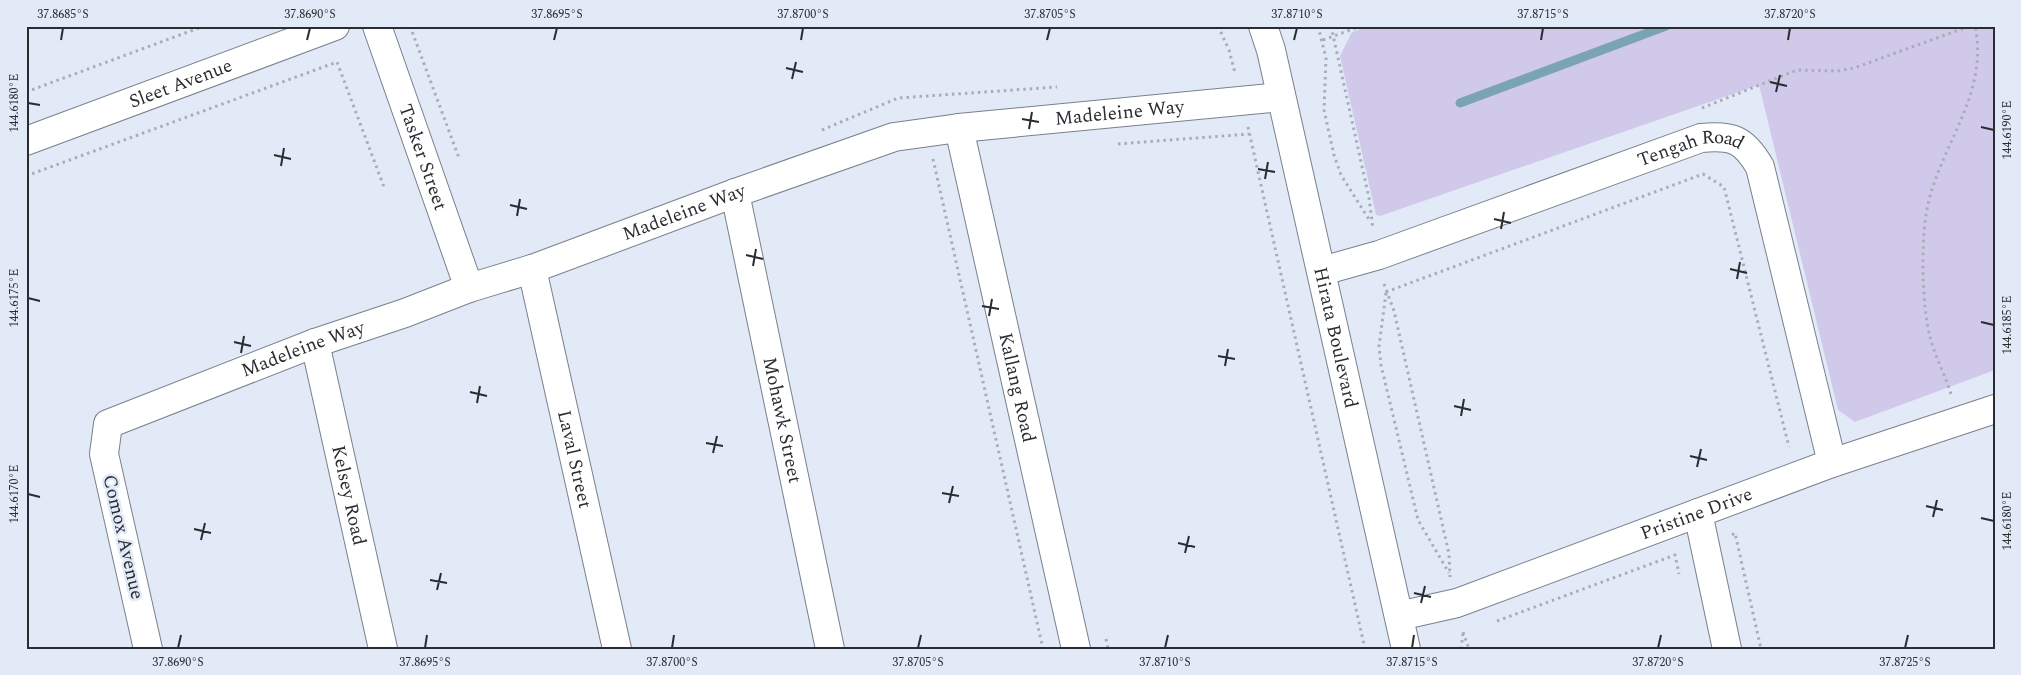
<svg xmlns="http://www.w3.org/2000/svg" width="2021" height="675" font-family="Spectral,serif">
<rect width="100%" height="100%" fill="#e2eaf7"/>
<path fill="#d1c9ea" d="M1369,26H1995V370L1855,422L1838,410L1759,85L1380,216L1376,215L1340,56L1352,32Z"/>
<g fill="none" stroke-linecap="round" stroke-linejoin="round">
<path stroke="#7aa4b3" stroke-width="9" d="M1460,103L1666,26"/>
<g stroke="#79808c" stroke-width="30">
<g id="minor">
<path id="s1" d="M377,26L469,288"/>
<path id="s2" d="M959,128L1076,649"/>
<path id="s3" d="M26,141L335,26"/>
<path id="s4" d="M735,193L830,649"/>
<path id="s5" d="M532,269L617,649"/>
<path id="s6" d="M1322,271L1379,255L1701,138C1732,135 1744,139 1760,167L1832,463"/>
<path id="s7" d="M315,343L383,649"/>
<path d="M1698,513L1727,649"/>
<path id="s8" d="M1399,616L1457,603L1832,463L1995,409"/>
<path id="s9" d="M148,649L104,454L108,424L315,343L405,313L469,288L532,269L735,193L894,137L959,128L1281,97"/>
</g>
</g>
<g stroke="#79808c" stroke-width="30">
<g id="tertiary">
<path id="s10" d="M1263,26L1271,50L1406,649"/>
</g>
</g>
<path stroke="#a7aeb8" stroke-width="3" stroke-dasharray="2.5 4" stroke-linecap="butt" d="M410,26L459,158
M1218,26L1229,50L1235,73
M1318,26L1326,58L1324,110L1334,155L1341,175L1370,221
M1331,26L1369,198L1373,229
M1323,40L1361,26
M26,92L204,26
M1702,108L1797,70L1837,71L1854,68L1970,26
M1248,127L1365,649
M822,130L898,98L1057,87
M1118,144L1249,134
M933,159L1043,649
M26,176L337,62L384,187
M1384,284L1394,311L1449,554L1450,577
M1386,292L1703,174L1724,187L1789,447
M1386,293L1379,346L1381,365L1418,520L1449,573
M1951,394C1945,375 1935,356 1930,337C1922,306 1921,247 1926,215C1936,149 1990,97 1975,26
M1732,535L1735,533L1761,649
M1497,621L1675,555L1679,574
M1463,632L1469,649
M1106,639L1108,649
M1461,649L1463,634"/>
<use href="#minor" stroke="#fff" stroke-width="28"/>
<use href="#tertiary" stroke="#fff" stroke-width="28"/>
</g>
<path fill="none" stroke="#292c30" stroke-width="2" d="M61,40L63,28M307,40L310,28M554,40L557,28M801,40L803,28M1047,40L1050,28M1294,40L1297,28M1541,40L1543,28M1788,40L1790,28M786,68L803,72M792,79L796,62M1770,82L1787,86M1776,92L1780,75M28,103L40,105M1022,119L1039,122M1981,127L1994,130M1029,129L1032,112M274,155L291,159M281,166L284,148M1258,169L1275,172M1265,179L1268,162M510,205L527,209M517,216L520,199M1494,219L1511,223M1501,229L1504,212M746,255L763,259M753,266L756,249M1730,269L1747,273M1737,279L1740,262M28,298L40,301M982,306L999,309M989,316L992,299M1981,322L1994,325M234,342L251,346M241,353L244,336M1218,356L1235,359M1225,366L1228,349M470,392L487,396M477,403L480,386M1454,406L1471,410M1461,416L1464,399M706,443L723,446M713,453L717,436M1690,456L1707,460M1697,467L1701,449M942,493L959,496M28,494L40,497M949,503L953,486M1926,506L1943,510M1933,517L1937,500M1981,518L1994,521M194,529L211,533M201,540L205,523M1178,543L1195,547M1185,553L1189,536M430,580L447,583M437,590L441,573M1414,593L1431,597M1421,603L1425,586M178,648L181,635M425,648L427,635M672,648L674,635M918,648L921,635M1165,648L1168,635M1412,648L1414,635M1658,648L1661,635M1905,648L1908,635"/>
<g text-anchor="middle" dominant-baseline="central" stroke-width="5" stroke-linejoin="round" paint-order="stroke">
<g font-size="19" fill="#292c30" stroke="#e2eaf7">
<text stroke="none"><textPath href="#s3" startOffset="165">Sleet Avenue</textPath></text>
<text stroke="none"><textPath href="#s9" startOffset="1294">Madeleine Way</textPath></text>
<text stroke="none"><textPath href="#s1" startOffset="139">Tasker Street</textPath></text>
<text stroke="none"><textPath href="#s6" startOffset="390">Tengah Road</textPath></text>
<text stroke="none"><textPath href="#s9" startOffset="844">Madeleine Way</textPath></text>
<text stroke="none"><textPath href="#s10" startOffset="320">Hirata Boulevard</textPath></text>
<text stroke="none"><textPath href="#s9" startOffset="439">Madeleine Way</textPath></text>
<text stroke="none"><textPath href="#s2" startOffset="266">Kallang Road</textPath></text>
<text stroke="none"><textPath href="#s4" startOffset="232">Mohawk Street</textPath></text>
<text stroke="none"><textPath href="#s5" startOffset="195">Laval Street</textPath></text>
<text stroke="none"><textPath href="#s7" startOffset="156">Kelsey Road</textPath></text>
<text stroke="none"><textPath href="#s8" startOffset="315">Pristine Drive</textPath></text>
<text transform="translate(123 537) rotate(77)">Comox Avenue</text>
</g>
</g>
<rect width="2021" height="675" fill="none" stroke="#e2eaf7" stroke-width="55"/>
<rect x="28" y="28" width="1966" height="620" fill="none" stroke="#292c30" stroke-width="2"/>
<g font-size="12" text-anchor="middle" fill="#292c30">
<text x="63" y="18">37.8685°S</text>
<text x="310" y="18">37.8690°S</text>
<text x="557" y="18">37.8695°S</text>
<text x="803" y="18">37.8700°S</text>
<text x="1050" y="18">37.8705°S</text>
<text x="1297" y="18">37.8710°S</text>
<text x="1543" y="18">37.8715°S</text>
<text x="1790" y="18">37.8720°S</text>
<text transform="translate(14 103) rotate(-90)" y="4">144.6180°E</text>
<text transform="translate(2007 130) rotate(-90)" y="4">144.6190°E</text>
<text transform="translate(14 298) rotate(-90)" y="4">144.6175°E</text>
<text transform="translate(2007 325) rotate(-90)" y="4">144.6185°E</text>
<text transform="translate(14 494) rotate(-90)" y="4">144.6170°E</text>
<text transform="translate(2007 521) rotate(-90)" y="4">144.6180°E</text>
<text x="178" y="666">37.8690°S</text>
<text x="425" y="666">37.8695°S</text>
<text x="672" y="666">37.8700°S</text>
<text x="918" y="666">37.8705°S</text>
<text x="1165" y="666">37.8710°S</text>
<text x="1412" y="666">37.8715°S</text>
<text x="1658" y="666">37.8720°S</text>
<text x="1905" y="666">37.8725°S</text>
</g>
</svg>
